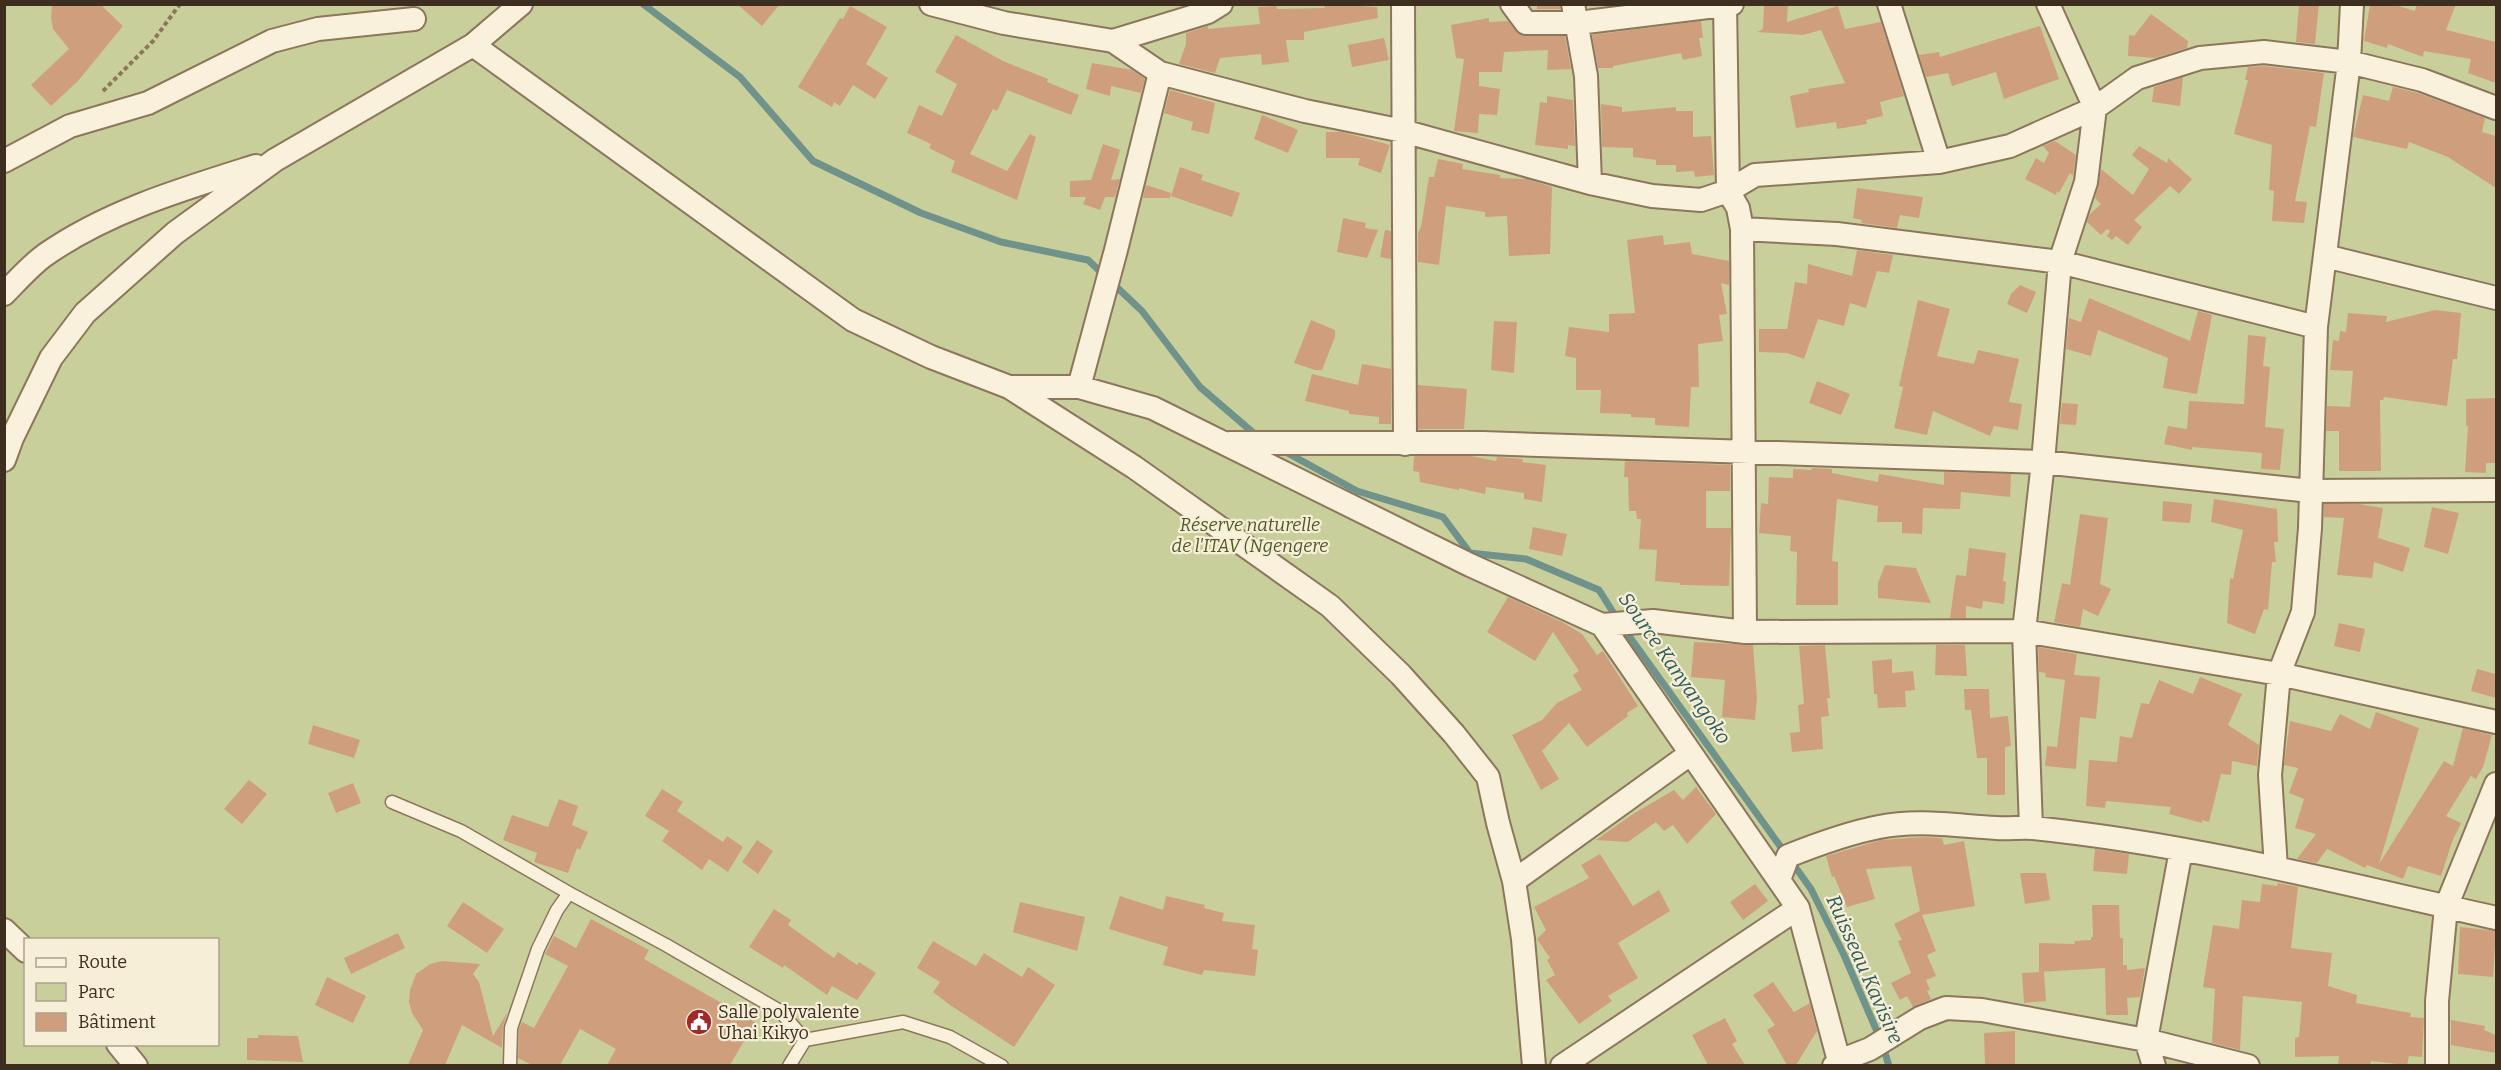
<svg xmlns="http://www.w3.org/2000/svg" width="2501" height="1070" font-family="Bitter,serif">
<rect width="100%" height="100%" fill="#f0e4c8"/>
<path fill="#c9cf9b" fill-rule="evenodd" d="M5,5H2496V1065L5,1066ZM26,940H218V1044H26Z"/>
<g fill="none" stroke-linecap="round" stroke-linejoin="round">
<path stroke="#6f938a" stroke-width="7" d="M643,4L740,77L813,161L921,213L1001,242L1088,260L1142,311L1200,387L1257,436
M1282,450L1357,491L1443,517L1470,553L1526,559L1599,590L1618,620
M1624,629L1811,889L1844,955L1882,1043L1889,1066"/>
</g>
<path fill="#cf9f7d" d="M52,4H100L123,26L78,81L51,106L31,85L69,49L53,29L51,18Z
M737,4H780L762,26Z
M1324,4L1377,7L1378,18L1304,32V40H1286L1289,62L1262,65L1261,54L1220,58L1215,73L1179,64L1186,44V33L1208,26V29L1260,24L1258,7L1276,6L1277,9L1325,8Z
M1537,4H1560V9H1537Z
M1764,4H1788L1787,22L1838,6L1845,29L1881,22L1904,96L1880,102L1883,116L1866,120L1867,124L1837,129L1836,122L1796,128L1790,96L1809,92L1808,89L1845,83L1821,30L1803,35L1757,32L1763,29Z
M2299,4H2319L2315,44L2296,42Z
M2370,4H2392L2415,11L2417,4H2456L2446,30L2496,42V83L2468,73L2471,59L2424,51L2423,57L2388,44L2387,48L2364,41Z
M850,6L887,27L866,64L888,78L875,99L853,85L840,106L834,102L832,107L798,87L840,18L843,19Z
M2151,14L2188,41L2187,48L2155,58L2128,56L2129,35L2134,36Z
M1489,18V22L1508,21L1520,35L1565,36L1571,69L1547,70L1548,50L1504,52L1502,72H1479V86L1500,89L1497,115L1479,114L1478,133L1454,131L1464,59L1456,58L1451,25Z
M1701,21L1703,38H1699L1702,56L1683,60L1681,53L1613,66V68H1598L1592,35Z
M2040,26L2059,79L2004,99L1996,72L1952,86L1948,73L1926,77L1919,55L1939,52L1940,57Z
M956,35L1003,61L1048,79L1047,82L1079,95L1071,115L1007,90L997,111L993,109L970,154L1007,171L1030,134L1036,137L1017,200L951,172L955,161L929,148L931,144L907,133L919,105L942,116L957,84L935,72Z
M1384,38L1389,60L1352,67L1348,45Z
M1092,63L1132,70L1145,79L1141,93L1111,86L1110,96L1086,89Z
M2264,66L2324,73L2316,127L2310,126L2295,201L2307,202L2304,223L2272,221L2274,191L2269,190L2272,145L2234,134L2248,80H2245L2248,67Z
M2183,77L2180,106L2152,102L2154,87Z
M2393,87L2418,93L2485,118L2482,132L2496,136V188L2448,157L2409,142L2407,149L2353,137L2363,95L2389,101Z
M1170,90L1215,103L1209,134L1191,130L1193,122L1164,113Z
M1547,96L1573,100L1575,146L1568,145V149L1535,145L1540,102L1547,103Z
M1601,104L1622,107V112L1676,107V111H1693V137L1711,136L1714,175L1695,177L1694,171L1676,172V165H1656V160L1633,157V148L1602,147Z
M1262,115L1298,130L1288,153L1254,139Z
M1326,132H1342L1390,145L1381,173L1358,165L1360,158H1326Z
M2055,141L2076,155L2073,176L2070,173L2059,193L2057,191L2056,195L2025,179L2036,158L2044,163L2049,153L2043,146Z
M1103,144L1120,150L1111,180L1120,179L1115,197H1105L1100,210L1083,204L1086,197H1070V181L1091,180Z
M2139,146L2167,163L2168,158L2192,179L2179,194L2170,186L2134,220L2142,227L2128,245L2116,236L2112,240L2107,236L2110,231L2107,229L2101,235L2087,222L2089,215L2101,204L2095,198L2101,169L2133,195L2149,169L2132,155Z
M1438,159L1463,164L1462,169L1500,175V178L1527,179L1552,187L1550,254L1509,256L1507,216L1485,217V212L1446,206L1439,265L1418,262V233L1421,227L1429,177H1434Z
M1180,167L1203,175L1201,180L1240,193L1232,217L1171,196Z
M1146,185L1171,193L1170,198H1143Z
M1857,188L1923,197L1919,218L1900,215L1897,228L1861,223L1862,220L1853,218Z
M1343,218L1366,223L1365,228L1378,230L1367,258L1337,252Z
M1385,230L1391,231V259L1380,257Z
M1663,235L1664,245L1690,242L1692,254L1729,261V285L1721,283L1727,314L1719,315L1723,341L1698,344L1699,387H1691L1689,427L1655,425V418L1631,417V414L1600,413L1601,390H1576V358L1565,356L1569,327L1609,332V314L1635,313L1627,240Z
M1857,250L1893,255L1889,273L1877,271L1866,308L1850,303L1844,326L1818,319L1804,359L1787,353L1759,352V329H1787L1795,282L1807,284L1808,264L1852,276Z
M2020,285L2036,292L2027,313L2007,304L2011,294Z
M2089,298L2190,341L2198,311L2212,315L2197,394L2163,388L2168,358L2098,330L2091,356L2066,349L2069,318L2081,322Z
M1918,300L1950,309L1937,356L1974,364L1978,350L2019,359L2009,402L2022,404L2018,430L1994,426L1990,436L1933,411L1927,435L1894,428L1903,387L1899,386Z
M2435,310L2461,313L2457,359H2453L2447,406L2384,397L2383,400H2380L2381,471H2339V431H2326L2327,406L2350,407L2353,371L2330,370L2333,340L2339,341L2340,331L2346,332L2348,313L2387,316L2386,322Z
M1311,320L1335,330V337L1322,370H1315L1294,363Z
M1494,321L1517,322L1514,373L1491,370Z
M2248,335L2266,337L2263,366L2270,367L2265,427L2284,429L2280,470L2261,469L2262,453L2192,447V450L2164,444L2168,426L2187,429L2189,401L2244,404Z
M1362,364L1391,369V424H1379V417L1349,414V411L1305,401L1312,374L1358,385Z
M1817,381L1850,394L1841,415L1809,403Z
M1418,385L1467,389L1464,429H1418Z
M2496,398V463H2486V473L2465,472L2468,426H2466V399Z
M2062,403L2078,404L2076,425L2060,424Z
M1414,456H1471L1496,461L1497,457L1512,458L1523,459L1522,462L1546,465L1542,502L1524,499V493L1486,487L1485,494L1459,488V490L1420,482L1419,472L1413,471Z
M1625,461L1730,465V491H1706V528H1731L1729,586L1680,585V583L1655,581L1657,550L1639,549L1641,519H1637L1636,511H1629L1628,477H1624Z
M1812,468L1832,469V473L1878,482L1879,474L1944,485V472L2011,474L2010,497L1961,492L1960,509L1923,508L1922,534L1902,533V522H1877L1878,506L1837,499L1832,561L1838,562V605H1796L1797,552L1790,551L1791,536L1759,533L1761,503L1768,504L1769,477L1793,478V469L1811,470Z
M2214,499L2277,509L2278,542H2274L2276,562H2272L2268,610L2264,609L2255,634L2227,623L2230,578L2233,579L2243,530L2211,522Z
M2163,501L2192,504L2190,523L2162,521Z
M2324,504H2359L2383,508L2378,538L2410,548L2403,572L2374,562L2372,578L2337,575L2344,518L2324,517Z
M2432,507L2459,513L2448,554L2424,547Z
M2080,514L2108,518L2100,584L2111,589L2098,616L2083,609L2080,627L2054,622L2062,583L2070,585Z
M1533,527L1567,534L1562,556L1529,549Z
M1969,548L2006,553L2003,581L2006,582L2004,604L1983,601L1982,609L1966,606V618H1950L1956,575L1966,576Z
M1885,565L1916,568L1931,603L1878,598V583Z
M1508,597L1562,622L1582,634L1597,655L1603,651L1638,706L1627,713L1628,716L1587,747L1569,723L1542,751L1559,779L1541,790L1512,735L1542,720L1557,703L1582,690L1573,675L1579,671L1553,632L1535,661L1487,632Z
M2339,623L2365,629L2360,652L2334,646Z
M1694,642L1753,645L1757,698L1755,720L1722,717L1725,680L1691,677Z
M1825,645L1830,698H1827L1829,716L1821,717L1823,749L1792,752L1790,733L1800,732L1798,705L1804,704L1799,646Z
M1936,645H1965L1967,676L1935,675Z
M2038,647L2077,654L2074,675L2100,677L2096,719L2080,717L2076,769L2045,766L2047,746L2057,747L2065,680L2045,677L2046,673L2039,672Z
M1892,659V673L1913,671L1915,690L1905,691L1906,707L1878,708L1877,694H1874L1872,661Z
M2477,669L2496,674V698L2471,691Z
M2200,677L2242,694L2228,725L2259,745L2257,766L2232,761L2231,775L2221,774L2209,822L2202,820V823L2169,814L2171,807L2106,801L2105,808L2086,806L2089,760L2117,762L2120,736L2132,738L2141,703L2149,704L2159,680L2193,694Z
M1964,689H1989L1990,718L2008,716L2011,746L2005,747V795H1987V758H1977L1971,710H1965Z
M2376,712L2419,728L2379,864L2444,761L2453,766L2463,728L2492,735L2483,767L2476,779L2471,776L2446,816L2461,823L2452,842L2441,876L2408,866L2403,879L2367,865L2365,868L2327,849L2317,863L2297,859L2316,834L2295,828L2304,799L2289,793L2298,768L2284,765L2290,721L2331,731L2340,714L2370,729Z
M313,725L360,740L354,758L308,744Z
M249,780L267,794L242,824L224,809Z
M353,783L361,803L336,813L328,793Z
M1696,787L1716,814L1687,844L1673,825L1664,831L1656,822L1628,842L1596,840L1633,814L1674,790L1683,800Z
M662,789L683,802L677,811L723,842L727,836L743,847L728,872L709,859L702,870L662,841L669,831L645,816Z
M559,799L578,806L572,825L588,832L580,850L577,848L568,873L534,862L537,853L503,840L512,815L548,827Z
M1923,837L1942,838L1944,845L1964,841L1975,906L1922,915L1936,951L1927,955L1936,976L1926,980L1930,990L1927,991L1931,999L1913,1007L1907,996L1900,1000L1891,983L1911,973L1898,941L1902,940L1894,924L1920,911L1911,866L1866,869L1875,899L1847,907L1834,876L1832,877L1826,856L1881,840Z
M757,840L773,851L758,874L742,862Z
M2095,849L2129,854L2127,874L2093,871Z
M1600,854L1633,906L1659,890L1670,911L1618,943L1638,978L1608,996L1612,1001L1579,1024L1546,980L1555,975L1547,960L1550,958L1537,939L1546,930L1534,907L1589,878L1581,865Z
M2020,873H2046L2050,900L2025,904Z
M2278,883L2298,887L2291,948L2332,953L2328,986L2357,995L2356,1003L2411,1013L2410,1017L2424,1018L2422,1057L2409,1056L2407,1065L2371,1061L2370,1065H2338L2339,1056L2295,1057V1038L2299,1037L2302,1002L2243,996L2240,1050L2212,1043L2215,989L2203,987L2213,925L2239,929L2242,900L2260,902L2262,884L2277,886Z
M1755,884L1768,901L1743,920L1730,902Z
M1120,896L1163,910L1166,896L1205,905L1204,908L1224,913L1222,921L1255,925L1252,949L1258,950L1255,976L1204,970L1202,975L1163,965L1168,947L1109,929Z
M463,902L504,929L487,953L447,926Z
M1020,902L1085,917L1077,951L1013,932Z
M2092,905H2119L2120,938H2123V965H2127V970L2145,968L2140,997L2127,998L2128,1015H2106L2105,968L2039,972V943L2075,944L2074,941L2091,940V937H2093Z
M774,909L791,920L788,925L834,958L838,952L857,965L859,962L876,973L857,1000L832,986L827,995L784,965L783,968L749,947Z
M591,919L649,950L644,959L755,1022L730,1065H607L616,1049L580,1029L560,1065H532L518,1058L519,1029L522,1022L534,1028L568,966L545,954L554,936L576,948Z
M2460,927L2496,931L2493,977L2458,974Z
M398,933L405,948L351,974L344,958Z
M933,941L976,966L984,953L1022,977L1028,967L1055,985L1014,1047L950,1005L933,992L940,982L917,968Z
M442,961L480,964L473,974L479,982L493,1036L507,1013L503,1027L502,1048L462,1025L445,1065H408L423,1030L412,1013L409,1002L410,990L416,974L430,964Z
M2044,972L2046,1001L2024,1003L2022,973Z
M327,977L366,996L353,1023L315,1005Z
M1773,982L1794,1012L1810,1003L1817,1031L1796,1065H1787L1767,1030L1775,1025L1753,995Z
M1725,1018L1737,1041L1732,1044L1745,1065H1708L1692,1035Z
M2451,1020L2485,1026L2484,1030L2496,1035V1053L2451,1045Z
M2015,1031V1065H1985L1984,1033Z
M258,1035L298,1036L303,1062L247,1060V1038H258Z"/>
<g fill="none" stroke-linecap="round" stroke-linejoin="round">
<g stroke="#8d765c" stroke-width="15">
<path id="lane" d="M392,802L461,831L569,893
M510,1066L511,1028L538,949L557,910L569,893L666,945L780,1011L805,1040
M789,1066L805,1040L903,1022L950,1037L1002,1066"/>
</g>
<g stroke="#8d765c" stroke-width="26">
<path id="street" d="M931,4L1004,23L1113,41L1208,12L1221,4
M1403,4L1405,444
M1512,4L1526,23H1578L1732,4
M1573,4L1586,76L1590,183
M1725,4L1728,191L1738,208L1742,229L1745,632
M1889,4L1939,162
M1113,41L1160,73L1305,111L1403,131L1590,183L1652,196L1701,200L1728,191L1755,175L1939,162L2010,146L2095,108L2137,78L2200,58L2264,52L2349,62L2422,80L2496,108
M473,45L853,320L931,357L1009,387L1134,467L1330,606L1401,675L1454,734L1488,777L1498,823L1514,881L1523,939L1534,1066
M4,161L70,126L148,103L272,41L318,29L414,19
M1742,229L1837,234L2060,262L2316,327
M2325,256L2496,298
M4,294C17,281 30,266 45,255C108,211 183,189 256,166
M1009,387H1079L1153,408L1470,565L1602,625L1653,621L1745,632L2024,631L2279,674L2496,722
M1079,387L1116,250L1160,73
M1230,443H1483L2043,462L2310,491L2496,490
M4,460L12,438L51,358L85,313L175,233L275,160L473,45L521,4
M1602,625L1798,908L1839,1061
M2031,828L2024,631L2043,462L2060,262L2086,182L2095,108L2048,4
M2276,868L2270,775L2279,674L2303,612L2310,528L2316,327L2349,62L2352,4
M1779,880L1788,856C1818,844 1848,833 1879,827C1918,819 1957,826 1996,828C2009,829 2021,827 2033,828C2190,844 2343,883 2496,918
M1514,881L1690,754
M4,930L26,951
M118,1044L136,1066
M1562,1066L1798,908
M1834,1066L1839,1061L1870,1049L1920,1018L1946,1008L1982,1010L2146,1040L2248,1066
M2154,1066L2146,1040L2181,850
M2437,1066V1001L2446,907L2496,784"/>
</g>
<path stroke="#8d765c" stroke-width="4" stroke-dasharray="4.5 3" stroke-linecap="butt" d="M103,91L153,41L180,4"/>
<use href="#lane" stroke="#faf1dc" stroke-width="12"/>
<use href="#street" stroke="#faf1dc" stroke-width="22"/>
</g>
<defs>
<g id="civic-disc" transform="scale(1.35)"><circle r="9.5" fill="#9e2a2b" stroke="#f7eed8"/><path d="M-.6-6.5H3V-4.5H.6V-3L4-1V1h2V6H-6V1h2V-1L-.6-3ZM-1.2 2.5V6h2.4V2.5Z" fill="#fff"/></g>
</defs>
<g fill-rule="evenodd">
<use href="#civic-disc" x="699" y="1022"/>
</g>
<g text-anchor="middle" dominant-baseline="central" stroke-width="4.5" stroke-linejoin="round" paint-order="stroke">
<g font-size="18" font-style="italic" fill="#4d5a26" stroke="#f7eed8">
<text x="1250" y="525">Réserve naturelle<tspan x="1250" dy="21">de l'ITAV (Ngengere</tspan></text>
</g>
<g font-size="18" fill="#3d2e20" stroke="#f7eed8" text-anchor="start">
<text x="718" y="1012">Salle polyvalente<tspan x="718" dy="21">Uhai Kikyo</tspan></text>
</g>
<g font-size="20" font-style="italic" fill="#2f5d5a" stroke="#f7eed8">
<text transform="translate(1675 668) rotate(55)">Source Kanyangoko</text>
<text transform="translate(1865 969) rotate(66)">Ruisseau Kavisire</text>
</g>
</g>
<rect width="2501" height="1070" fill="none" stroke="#3d2e20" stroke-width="12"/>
<rect x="24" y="938" width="195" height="108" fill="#f7eed8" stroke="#ada18e" stroke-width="1.5"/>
<rect x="36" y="958" width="30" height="9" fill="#faf1dc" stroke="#ada18e" stroke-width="1.5"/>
<text x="78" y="968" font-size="18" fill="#3d2e20">Route</text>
<rect x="36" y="983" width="30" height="18" fill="#c9cf9b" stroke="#ada18e" stroke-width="1.5"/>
<text x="78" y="998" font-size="18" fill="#3d2e20">Parc</text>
<rect x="36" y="1013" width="30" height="18" fill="#cf9f7d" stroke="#ada18e" stroke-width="1.5"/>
<text x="78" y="1028" font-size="18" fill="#3d2e20">Bâtiment</text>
</svg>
